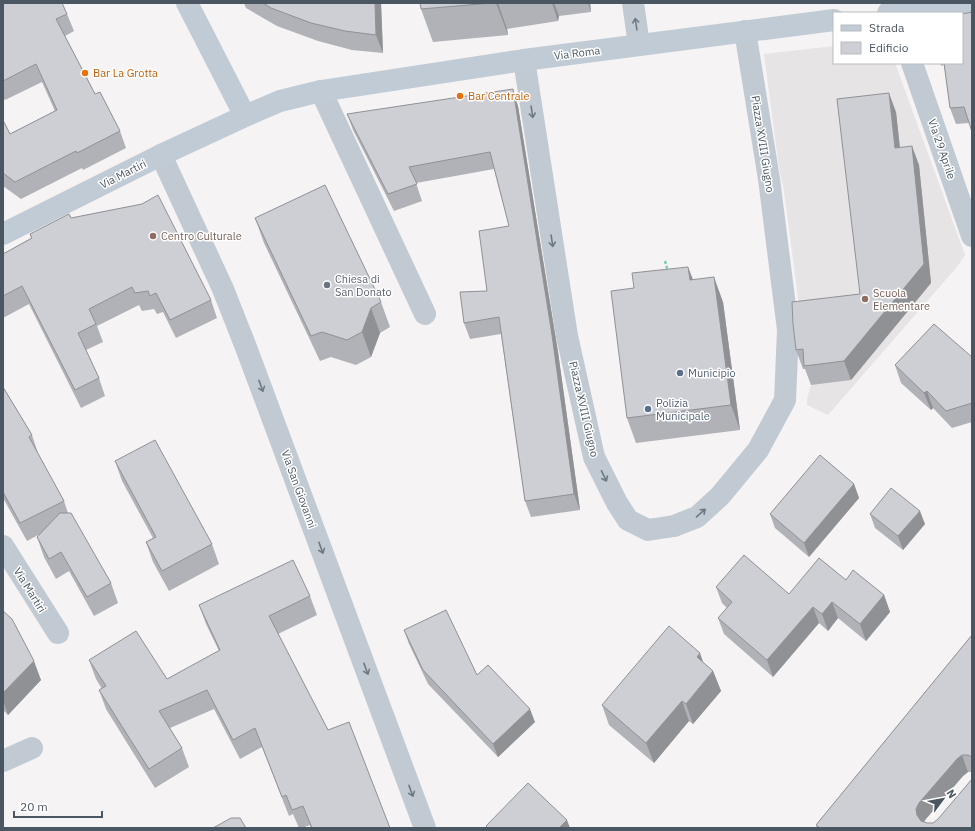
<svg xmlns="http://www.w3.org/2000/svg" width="975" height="831" font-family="'IBM Plex Sans',sans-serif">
<rect width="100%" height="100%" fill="#f5f3f3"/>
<path fill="#e6e4e5" d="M834,46V63H895L965,255L956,268L828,415L807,405V399L811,385L810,369H803L798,321L801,320L784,191L779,168L764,54Z"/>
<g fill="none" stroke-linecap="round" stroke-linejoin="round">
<path stroke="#7ad0a6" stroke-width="2.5" stroke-dasharray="3 2" stroke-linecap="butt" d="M665,261L668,272"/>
<path stroke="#c1cad2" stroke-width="22" d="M633,3L639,45
M524,60L567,336L594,457L617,503L628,520L648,530L674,526L697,517L720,496L758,450L785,400L788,330L769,179L745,31
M912,63L972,236
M321,91L425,314
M161,155L223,289L247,350L425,828
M3,546L58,633
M3,761L32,748"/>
<path stroke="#c1cbd6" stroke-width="22" d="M187,3L245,116
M888,13L970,3
M3,234L161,155L245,116L280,101L321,91L524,60L834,20"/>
</g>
<path fill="#b0b2b7" d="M3,3L67,14L74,31L65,36L95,94L120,131L126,148L83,170L82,168L21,199L3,186V122L10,134L55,111L42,82L5,100L3,98Z
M244,3H381L383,53L352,50L318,41L277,26L246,8Z
M420,3H590L591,12L559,16L558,21L507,29L508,35L433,42L421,9Z
M940,63H962L969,123L956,124L950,108L944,65L941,66Z
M518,106L558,352L580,510L531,517L525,501L501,334L470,339L464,323L487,291L509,226L494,169L416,183L422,201L394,211L353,130L347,114Z
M896,112L900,148L919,165L931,283L851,380L811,385L805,369H803L796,350L860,294Z
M71,218L211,300L217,318L176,338L163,312L157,314L154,309L142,311L139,305L97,326L103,342L86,350L99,378L105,396L81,408L29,304L3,318V254L31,238L30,234Z
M255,218L381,302L390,327L380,333L371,357L356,365L331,357L320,361L264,243Z
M688,267L693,279L723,302L740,430L636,443L627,418L634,288Z
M972,357V422L952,428L933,408L931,410L901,383L895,365Z
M3,387L32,435L38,453V454L64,501L68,513L111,583L118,603L94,616L69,571L56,579L44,557L37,537L40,534L27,541L3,498Z
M115,461L212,544L219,564L169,591L153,562L146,542L153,538L122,481Z
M854,484L859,498L809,557L775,528L770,514Z
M870,514L925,524L903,550L875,528Z
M846,580L884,595L890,612L866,641L838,618L828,631L819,623L773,677L724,634L718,618L727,608L722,603L716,587L789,594Z
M310,596L317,615L278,634L328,730L390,828H311L310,825L302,828H299L293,814L289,816L262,747L240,759L214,709L170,728L182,748L189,767L155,788L106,709L99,690L102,689L96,679L89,660L167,679L219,651L206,624L199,605Z
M3,611L41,680L8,715L3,710Z
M404,630L477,675L535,722L498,757L428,684L409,644Z
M972,635V772H968L963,776L925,820L924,822L927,823L972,828H817L816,825Z
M704,663L713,671L721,691L693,724L689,721L654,763L609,725L602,705Z"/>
<path fill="#909195" d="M375,3H381L383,53L376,35Z
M496,3H498L507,29L508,35Z
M552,3H554L559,16L558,21Z
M588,3H590L591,12Z
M513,89L518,106L558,352L580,510L574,494Z
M889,93L896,112L902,168L895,148Z
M912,146L919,165L931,283L851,380L844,361Z
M688,267L697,292L690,280Z
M714,277L723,302L740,430L731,405Z
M371,308L380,333L371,357L362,332Z
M927,391L933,408L931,410L924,393Z
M854,484L859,498L809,557L804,543Z
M920,511L925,524L903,550L898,536Z
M884,595L890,612L866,641L860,624Z
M832,602L838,618L828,631L822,614Z
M813,607L819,623L773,677L767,660Z
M700,653L707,673L697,657Z
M34,661L41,680L8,715L3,700V693Z
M713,671L721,691L693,724L686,704Z
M682,701L689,721L654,763L646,743Z
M530,709L535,722L498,757L493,744Z
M962,755L968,772L963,776L925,820L923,826L917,815L916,809L919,803L957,759Z
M567,820L570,828H559Z"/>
<path fill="#cdcfd5" stroke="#909195" d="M3,3H62L67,14L56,19L95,94L100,92L120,131L77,153L76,151L15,182L3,173V122H4L10,134L57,110L36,64L3,81Z
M263,3H375L376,35L345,31L311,23L271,8Z
M420,3H492L421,9Z
M972,12V132L964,107L950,108L944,63H962V14Z
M513,89L552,335L574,494L525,501L499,317L464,323L460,292L487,291L479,231L509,226L490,152L409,167L417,184L388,194L347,114Z
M889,93L895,148L912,146L924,264L844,361L804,366L803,349L796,350L793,324L792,302L860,294L837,99Z
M325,185L381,302L371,308L362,332L347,340L322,332L311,336L255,218Z
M158,195L211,300L170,320L156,293L150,296L148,291L135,293L132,287L89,309L96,324L78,333L99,378L75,390L22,286L3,296V254L32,238L30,234L69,214L71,218L142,204Z
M688,267L690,280L714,277L731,405L627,418L611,291L634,288L632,273Z
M934,324L972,357V403L946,411L927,391L924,393L895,365Z
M3,387L32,435L29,437L64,501L20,523L3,492Z
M155,440L212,544L162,571L146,542L156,537L115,461Z
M820,455L854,484L804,543L770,514Z
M891,488L920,511L898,536L870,514Z
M60,513H71L111,583L87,597L61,552L49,559L37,537Z
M744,555L789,594L819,558L846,580L853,570L884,595L860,624L832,602L822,614L813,607L767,660L718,618L732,602L716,587Z
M293,560L310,596L269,616L328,730L349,722L390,828H312L303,806L292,810L286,795L282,797L255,728L233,740L207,690L159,711L182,748L149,769L99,690L106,686L89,660L136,631L167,679L220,650L199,605Z
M446,610L477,675L488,665L530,709L493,744L423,670L404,630Z
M3,611L12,619L34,661L3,693Z
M669,626L700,653L697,657L713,671L686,704L682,701L646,743L602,705Z
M972,635V757L968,755H962L957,759L919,803L916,809L917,815L921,821L927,823H933L938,819L972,779V828H820L816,825Z
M528,783L567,820L559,828H488L486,826Z
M231,818H240L246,828H213Z"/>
<defs><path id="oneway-shaft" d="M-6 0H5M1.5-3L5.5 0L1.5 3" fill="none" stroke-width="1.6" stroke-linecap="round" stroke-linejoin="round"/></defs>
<g stroke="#6e7983">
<use href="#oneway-shaft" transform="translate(636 24) rotate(-99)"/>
<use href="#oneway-shaft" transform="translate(532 112) rotate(81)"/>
<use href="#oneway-shaft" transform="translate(552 241) rotate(81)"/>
<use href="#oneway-shaft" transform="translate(261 386) rotate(70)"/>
<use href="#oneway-shaft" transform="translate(604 476) rotate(64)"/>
<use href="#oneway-shaft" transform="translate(701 513) rotate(-41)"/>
<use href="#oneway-shaft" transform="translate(321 548) rotate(70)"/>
<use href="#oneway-shaft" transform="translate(366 669) rotate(70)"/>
<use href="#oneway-shaft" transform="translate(411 791) rotate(70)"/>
</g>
<g fill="#e8710a" stroke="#fff" stroke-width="1.5">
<circle cx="85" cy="73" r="4"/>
<circle cx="460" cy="96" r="4"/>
</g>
<g fill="#8d6e63" stroke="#fff" stroke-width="1.5">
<circle cx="153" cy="236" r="4"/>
<circle cx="865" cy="299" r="4"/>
</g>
<circle fill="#6b7280" stroke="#fff" stroke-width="1.5" cx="327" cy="285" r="4"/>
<g fill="#5c6f8a" stroke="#fff" stroke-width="1.5">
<circle cx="680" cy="373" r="4"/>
<circle cx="648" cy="409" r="4"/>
</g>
<g text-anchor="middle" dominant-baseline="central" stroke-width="3" stroke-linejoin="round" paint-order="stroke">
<g font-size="11" fill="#4a5661" stroke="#fff">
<text transform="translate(577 53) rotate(-7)">Via Roma</text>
<text transform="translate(763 144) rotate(81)">Piazza XVIII Giugno</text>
<text transform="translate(942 149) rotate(71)">Via 29 Aprile</text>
<text transform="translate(123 174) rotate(-27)">Via Martiri</text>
<text transform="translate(584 409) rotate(77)">Piazza XVIII Giugno</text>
<text transform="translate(299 489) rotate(70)">Via San Giovanni</text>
<text transform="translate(30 590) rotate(58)">Via Martiri</text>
</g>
<g font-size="11" fill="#c56008" stroke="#fff" text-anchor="start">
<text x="93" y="73">Bar La Grotta</text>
<text x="468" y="96">Bar Centrale</text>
</g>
<g font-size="11" fill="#785e54" stroke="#fff" text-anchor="start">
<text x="161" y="236">Centro Culturale</text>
<text x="873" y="293">Scuola<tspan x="873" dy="13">Elementare</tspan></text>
</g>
<g font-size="11" fill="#5b616d" stroke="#fff" text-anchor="start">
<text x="335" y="279">Chiesa di<tspan x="335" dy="13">San Donato</tspan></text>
</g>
<g font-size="11" fill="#4e5e75" stroke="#fff" text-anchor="start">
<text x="688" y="373">Municipio</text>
<text x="656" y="403">Polizia<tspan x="656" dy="13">Municipale</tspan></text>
</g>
</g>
<rect width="975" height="831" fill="none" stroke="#4a5661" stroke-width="8"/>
<rect x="833" y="12" width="130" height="52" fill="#ffffff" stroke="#b7bbc0"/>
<rect x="841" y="25" width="20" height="6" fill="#c1cbd6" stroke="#b7bbc0"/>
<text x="869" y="32" font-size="12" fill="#4a5661">Strada</text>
<rect x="841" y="42" width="20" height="12" fill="#cdcfd5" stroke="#b7bbc0"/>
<text x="869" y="52" font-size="12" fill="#4a5661">Edificio</text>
<g transform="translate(943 799) rotate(58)" stroke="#ffffff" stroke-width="3" paint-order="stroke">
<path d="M0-3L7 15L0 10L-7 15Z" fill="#4a5661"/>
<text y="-6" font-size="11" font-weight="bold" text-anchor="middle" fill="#4a5661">N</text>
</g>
<path d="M14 811v6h88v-6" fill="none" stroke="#4a5661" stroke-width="2"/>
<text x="20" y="811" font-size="12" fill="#4a5661" stroke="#ffffff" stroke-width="3" paint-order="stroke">20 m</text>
</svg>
